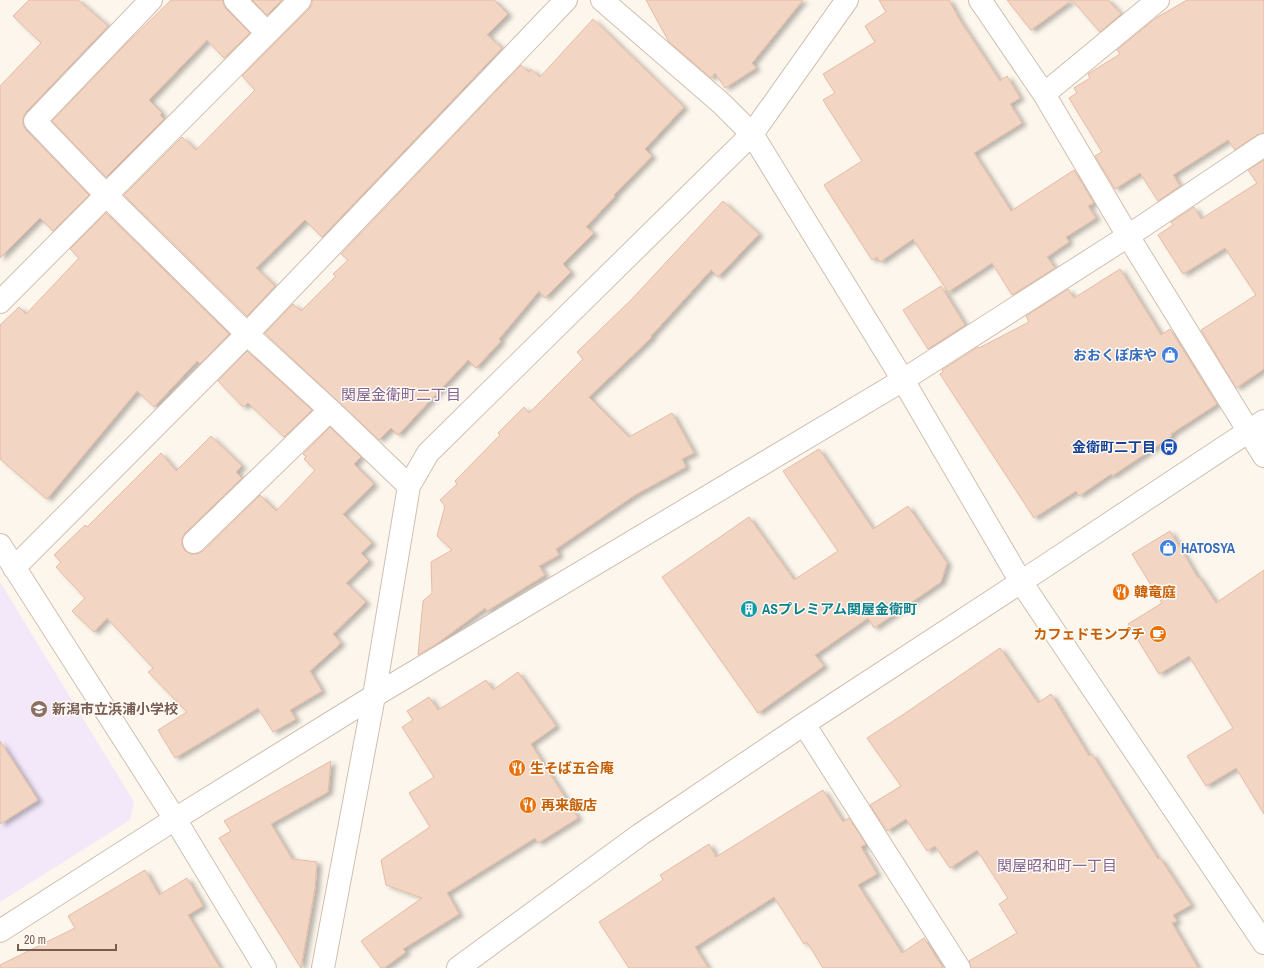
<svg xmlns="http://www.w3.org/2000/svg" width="1264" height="968" font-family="'Archivo Narrow','Noto Sans JP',sans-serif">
<defs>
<filter id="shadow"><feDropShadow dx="4.5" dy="2.5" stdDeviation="2" flood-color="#0004"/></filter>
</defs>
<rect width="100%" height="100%" fill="#fdf6ec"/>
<path fill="#f3e8fa" d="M0,582L134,802L130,820L0,902Z"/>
<path fill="#f3d5c3" stroke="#e6bba3" filter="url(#shadow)" d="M29,0H78L108,26L26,112L23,118V125L26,130L89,195L53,231L40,218L0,258V86L41,43L13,16Z
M171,0H223V3L226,9L250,33L224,58L207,40L149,100L162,113L160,115L164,119L106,177L52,121L127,43Z
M252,0H282L267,15Z
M312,0H494L508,14L487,35L502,48L322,237L305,220L256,268L275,286L247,316L124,195L182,137L196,150L255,90L242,76L309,9L312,4Z
M646,0H803L752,63L756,68L725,88L715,73L711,78L669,42Z
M879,0H949L959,19L1000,81L1007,76L1020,98L1010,104L1022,123L974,153L1011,211L1074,170L1094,203L1088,206L1096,218L1066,237L1069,242L1047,257L1055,268L1012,295L992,263L948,292L913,239L880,262L877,257L872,260L824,185L862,161L823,100L835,93L823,74L875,42L865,26L886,12Z
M1007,0H1072L1031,30Z
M1072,0H1108L1121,14L1100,32Z
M1187,0H1264V133L1257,135L1235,150L1228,140L1173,175L1180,186L1158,201L1140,173L1115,189L1095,156L1102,152L1069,98L1077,93L1074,88L1090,78L1088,74L1120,54L1117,50L1156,18Z
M593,19L684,107L645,149L652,156L614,195L615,196L586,227L594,233L563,264L571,272L545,298L539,291L499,339L501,341L476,368L468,360L398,435L391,428L379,440L265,333L293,304L301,311L336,276L333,274L348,260L341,254L521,65L529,72L531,69L540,77Z
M1264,160V369L1236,388L1201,330L1256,295L1225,248L1183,274L1158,235L1173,225L1171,222L1194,207L1201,219L1257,183L1248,170Z
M723,201L759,234L718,277L711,270L651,336L652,337L589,397L629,437L672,413L694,453L682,459L686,467L635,495L556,549L559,555L539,566L545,575L487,611L485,608L435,645L418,655L423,601L432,593L431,562L452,550L437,536L445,506L440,500L457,484L455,481L500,435L498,433L524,407L529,413L583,359L577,352L631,300Z
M106,213L229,334L200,364L197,361L154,407L137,391L47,499L0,459V325L19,307L26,314L79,258L70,249Z
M1120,269L1161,335L1170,329L1217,404L1171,434L1172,436L1112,476L1111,474L1079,496L1076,491L1034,518L940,374L943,372L942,370L978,347L979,348L1029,322L1026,316L1068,289L1074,298Z
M941,286L965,325L928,349L903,310Z
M247,351L312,410L284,437L248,403L243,407L218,381Z
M330,427L361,457L354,464L374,484L343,514L372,543L361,553L369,561L346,583L366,602L333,634L341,643L310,671L322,691L290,710L296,719L273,732L258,708L175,758L158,730L187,712L148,672L153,668L107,618L94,632L72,611L85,598L56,567L61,562L54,555L85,525L87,527L161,453L176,471L211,436L242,466L236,472L242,478L185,533L182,538V545L185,551L191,554H197L203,551L260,495L276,511L315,470L304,459L306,457L303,454Z
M819,449L873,529L908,506L947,563L941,582L874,628L868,618L815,655L824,666L758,713L662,577L749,517L794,580L838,551L783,471Z
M1170,531L1198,578L1199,577L1216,603L1264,570V814L1236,768L1206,786L1187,756L1233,728L1189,656L1159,674L1128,624L1162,603L1132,554Z
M1000,648L1038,703L1051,694L1089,756L1092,754L1158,859L1160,858L1191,905L1173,915L1177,921L1172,923L1198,968H971L969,961L1017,933L999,904L1008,898L977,850L950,868L935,846L927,851L906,819L887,831L870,805L901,786L867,738L904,714Z
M518,672L556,726L531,744L578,818L538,843L535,838L447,893L459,914L403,949L406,952L384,968H381L361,941L422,898L386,885L381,860L430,827L409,793L434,777L402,727L413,720L407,711L429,697L438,710L486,680L493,690Z
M0,741L38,800L0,824Z
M331,761L328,792L271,824L292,859L317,862L315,888L301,968L219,838L231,831L224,821Z
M823,790L843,822L849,818L866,844L861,847L877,874L858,885L902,953L924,938L943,968H823L807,942L804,944L774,897L695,947L708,968H629L599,922L663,880L660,875L709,844L716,857Z
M145,870L159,895L187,878L203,906L188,915L220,968H0V965L75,928L68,916Z"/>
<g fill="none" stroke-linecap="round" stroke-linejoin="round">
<g stroke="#d1beb0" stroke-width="24">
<path id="minor" d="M151,0L35,121L106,195L247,334L330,410L409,486
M235,0L267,33
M602,0L722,104L752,134L903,380L1021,582L1264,943
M980,0L1044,94L1128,236L1264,456
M1044,94L1158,0
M0,302L300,0
M194,542L330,410
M0,545L175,819L265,968
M14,568L247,334L566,0
M804,724L959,968
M0,931L175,819L374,696L903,380L1128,236L1264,145
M323,968L374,696L409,486L428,453L752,134L847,0
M458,968L641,834L804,724L1021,582L1264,421"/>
</g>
<use href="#minor" stroke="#fff" stroke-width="22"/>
</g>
<defs>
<g id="shop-disc" transform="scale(0.9)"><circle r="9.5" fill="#3f7fe0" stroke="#fffaf3"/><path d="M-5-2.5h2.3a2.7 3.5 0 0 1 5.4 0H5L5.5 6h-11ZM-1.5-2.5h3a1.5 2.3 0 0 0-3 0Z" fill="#fff"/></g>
<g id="bus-disc" transform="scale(0.9)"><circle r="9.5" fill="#1a4fb4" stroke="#fffaf3"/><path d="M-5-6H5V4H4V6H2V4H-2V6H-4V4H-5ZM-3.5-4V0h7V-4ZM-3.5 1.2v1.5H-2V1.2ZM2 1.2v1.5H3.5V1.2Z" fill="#fff"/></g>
<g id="restaurant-disc" transform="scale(0.9)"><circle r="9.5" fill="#e8710a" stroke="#fffaf3"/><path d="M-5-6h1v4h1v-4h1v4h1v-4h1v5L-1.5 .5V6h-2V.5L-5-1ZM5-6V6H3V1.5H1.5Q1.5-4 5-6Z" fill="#fff"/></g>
<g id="building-disc" transform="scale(0.9)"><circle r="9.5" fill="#0f9aa8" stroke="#fffaf3"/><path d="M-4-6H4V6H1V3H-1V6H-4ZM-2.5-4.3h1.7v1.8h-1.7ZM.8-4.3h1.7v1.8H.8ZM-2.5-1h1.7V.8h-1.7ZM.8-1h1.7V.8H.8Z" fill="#fff"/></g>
<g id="cafe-disc" transform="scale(0.9)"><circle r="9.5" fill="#e8710a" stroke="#fffaf3"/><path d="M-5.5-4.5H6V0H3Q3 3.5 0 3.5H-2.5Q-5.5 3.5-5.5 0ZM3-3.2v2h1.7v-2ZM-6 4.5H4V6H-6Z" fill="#fff"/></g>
<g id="school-disc" transform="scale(0.9)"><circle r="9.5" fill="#8d6e63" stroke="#fffaf3"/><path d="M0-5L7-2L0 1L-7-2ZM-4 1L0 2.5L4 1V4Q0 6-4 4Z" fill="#fff"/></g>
</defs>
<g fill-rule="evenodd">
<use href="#shop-disc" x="1170" y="355"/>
<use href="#bus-disc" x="1169" y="447"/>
<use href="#shop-disc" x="1168" y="548"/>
<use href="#restaurant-disc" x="1121" y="592"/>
<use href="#building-disc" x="749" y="609"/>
<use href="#cafe-disc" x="1158" y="634"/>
<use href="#school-disc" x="39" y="709"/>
<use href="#restaurant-disc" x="517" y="768"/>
<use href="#restaurant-disc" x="528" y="805"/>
</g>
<g text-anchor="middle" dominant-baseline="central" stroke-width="3" stroke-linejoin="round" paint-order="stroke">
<g font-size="14" font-weight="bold" fill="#366cbe" stroke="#fffaf3" text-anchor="end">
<text x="1157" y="355">おおくぼ床や</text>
<text x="1181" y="548" text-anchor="start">HATOSYA</text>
</g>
<g font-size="14" font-weight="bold" fill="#164399" stroke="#fffaf3" text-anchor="end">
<text x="1156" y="447">金衛町二丁目</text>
</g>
<g font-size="14" font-weight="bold" fill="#c56008" stroke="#fffaf3" text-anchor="start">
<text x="1134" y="592">韓竜庭</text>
<text x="1145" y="634" text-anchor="end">カフェドモンプチ</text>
<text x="530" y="768">生そば五合庵</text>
<text x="541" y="805">再来飯店</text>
</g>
<g font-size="14" font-weight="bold" fill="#0d838f" stroke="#fffaf3" text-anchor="start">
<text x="762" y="609">ASプレミアム関屋金衛町</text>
</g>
<g font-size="14" font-weight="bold" fill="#785e54" stroke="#fffaf3" text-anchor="start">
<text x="52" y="709">新潟市立浜浦小学校</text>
</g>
<g font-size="15" fill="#846695" stroke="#fffaf3">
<text x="401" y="394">関屋金衛町二丁目</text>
<text x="1057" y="865">関屋昭和町一丁目</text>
</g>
</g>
<path d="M18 944v6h98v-6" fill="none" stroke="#7a5c4d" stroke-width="2"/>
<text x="24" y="944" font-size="12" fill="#7a5c4d" stroke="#fffaf3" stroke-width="3" paint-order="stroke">20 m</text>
</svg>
